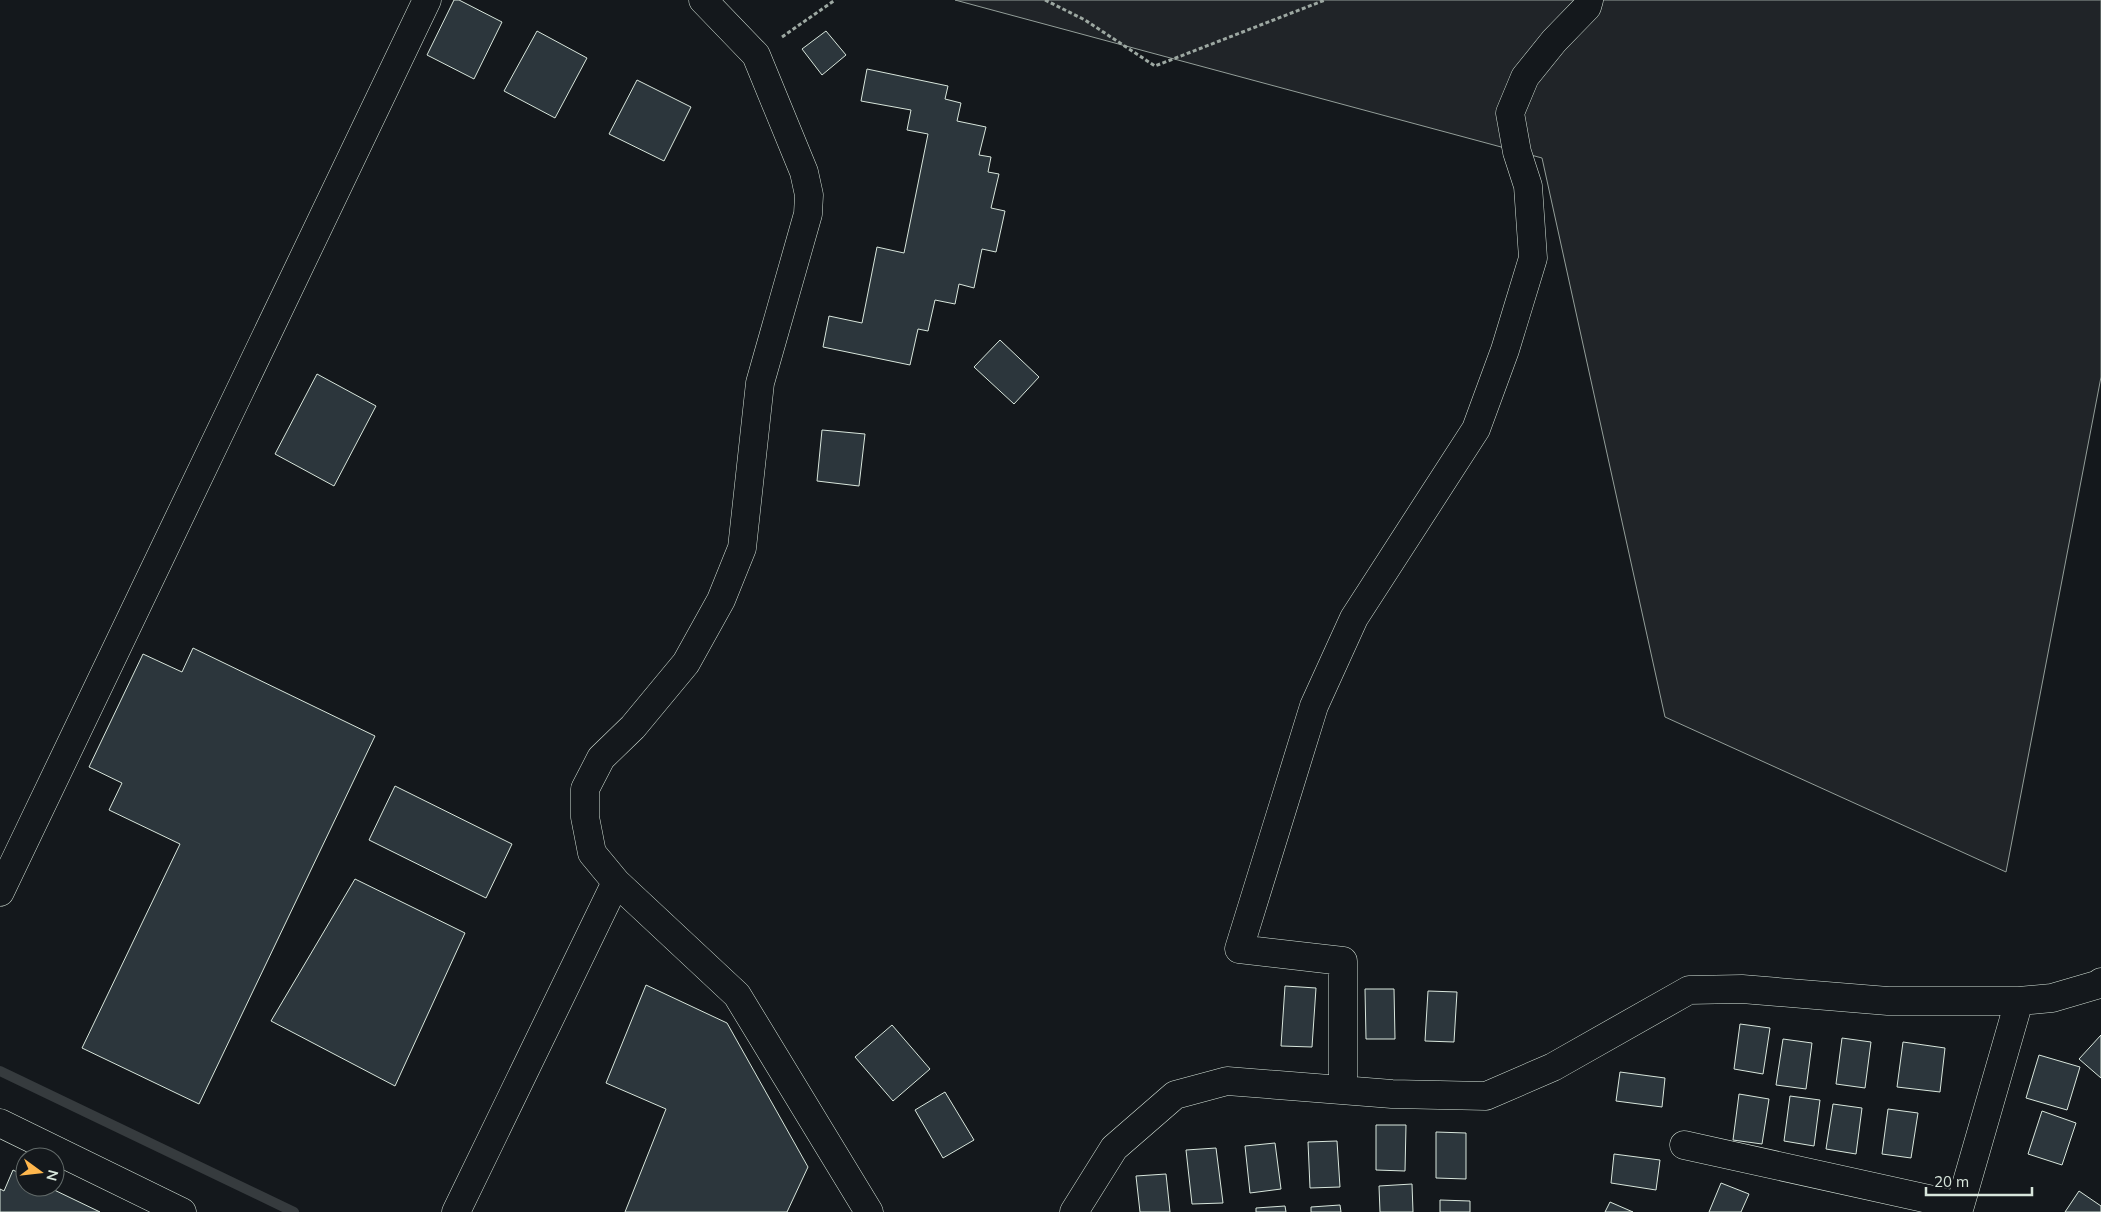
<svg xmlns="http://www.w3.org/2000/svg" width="2101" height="1212" font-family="Mulish,sans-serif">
<rect width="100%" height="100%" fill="#14181c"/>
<path fill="#202428" stroke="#939e99" d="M955,0H2101V377L2006,872L1665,717L1542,158Z"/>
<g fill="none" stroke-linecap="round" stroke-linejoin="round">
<path stroke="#363b3e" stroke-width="10" d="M0,1071L294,1212"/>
</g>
<path fill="#2c363c" stroke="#d8e6dc" d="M454,0H459L502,22L474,79L427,55Z
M537,31L587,58L555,118L504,91Z
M826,31L846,55L822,75L802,49Z
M867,69L948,86L945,99L961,103L957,121L986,127L979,155L991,157L988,172L999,174L991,208L1005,211L996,252L982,249L974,288L959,284L955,304L935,300L928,331L918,329L910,365L823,347L829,316L862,323L877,247L904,253L928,134L907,130L911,110L861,101Z
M637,80L691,107L664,161L609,134Z
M1000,340L1039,377L1014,404L974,367Z
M317,374L376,406L334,486L275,454Z
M822,430L865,434L859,486L817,481Z
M193,648L375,736L199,1104L82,1048L180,844L109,810L122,783L89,767L143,654L182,672Z
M395,786L512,844L486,898L369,840Z
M355,879L465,933L395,1086L271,1021Z
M646,985L727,1023L808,1167L787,1212H625L666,1109L606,1083Z
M1285,986L1316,988L1312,1047L1281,1046Z
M1365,989H1394L1395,1039H1366Z
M1428,991L1457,992L1454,1042L1425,1041Z
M1740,1024L1770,1028L1763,1074L1734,1069Z
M892,1025L930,1069L893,1101L855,1057Z
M2101,1035V1078L2079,1059Z
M1842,1038L1871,1042L1865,1088L1836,1084Z
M1783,1039L1812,1043L1806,1089L1776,1085Z
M1903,1042L1945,1048L1940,1092L1897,1087Z
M2039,1055L2080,1067L2067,1110L2026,1098Z
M1620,1072L1665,1078L1662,1107L1616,1101Z
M945,1092L974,1140L943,1158L915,1110Z
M1739,1094L1769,1099L1762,1144L1733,1140Z
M1790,1096L1820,1100L1814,1146L1784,1141Z
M1833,1104L1862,1108L1856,1154L1826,1149Z
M1888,1109L1918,1113L1911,1158L1882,1154Z
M2042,1111L2076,1123L2062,1165L2028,1154Z
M1376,1125H1406L1405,1171L1376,1170Z
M1436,1132L1466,1133V1179L1436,1178Z
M1337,1141L1340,1187L1310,1188L1308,1142Z
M1275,1143L1281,1189L1250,1193L1245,1146Z
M1216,1148L1223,1203L1192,1204L1186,1150Z
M1614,1154L1660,1160L1656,1190L1611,1183Z
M13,1170L25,1176V1187H48L100,1212H0V1189L4,1191Z
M1166,1174L1170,1212H1140L1136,1176Z
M1721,1183L1749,1194L1741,1212H1709Z
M1412,1184L1413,1212H1380L1379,1186Z
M2079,1191L2101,1206V1212H2065Z
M1440,1200L1470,1201V1212H1440Z
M1610,1202L1633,1212H1605Z
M1340,1205L1341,1212H1311V1207Z
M1285,1206L1286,1212H1256V1208Z"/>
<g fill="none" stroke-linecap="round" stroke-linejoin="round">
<g stroke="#d8e6dc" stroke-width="29">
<path id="street" d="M703,0L756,55L804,172L809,195L808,214L760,383L742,548L721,600L686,663L633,727L601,758L585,789V817L592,853L616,882L737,995L869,1212
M0,892L427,0
M1343,1090V961L1239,949L1314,706L1354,618L1476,429L1505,350L1533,258L1528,186L1517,152L1510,113L1525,77L1554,41L1587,7L1589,0
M0,1123L182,1212
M1684,1145L1960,1206L2019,1001
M456,1212L616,882
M1074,1212L1114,1148L1175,1095L1227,1081L1392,1094L1486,1096L1553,1067L1689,990L1742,989L1888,1001H2019L2052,998L2100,984L2101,982"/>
</g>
<path stroke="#9da8a2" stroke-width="3" stroke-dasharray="4 2.5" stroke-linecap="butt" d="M1045,0L1085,20L1155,66L1325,0
M782,37L835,0"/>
<use href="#street" stroke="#14181c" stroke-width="28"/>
</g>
<g transform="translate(40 1172) rotate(105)"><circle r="24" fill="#14181c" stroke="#626a69"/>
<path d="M0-4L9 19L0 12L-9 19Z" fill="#ffb74d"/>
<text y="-8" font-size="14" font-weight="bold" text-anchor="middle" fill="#d8e6dc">N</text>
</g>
<path d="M1926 1187v8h106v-8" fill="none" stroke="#d8e6dc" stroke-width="2.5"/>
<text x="1934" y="1187" font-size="15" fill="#d8e6dc" stroke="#14181c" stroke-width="4" paint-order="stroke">20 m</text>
</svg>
